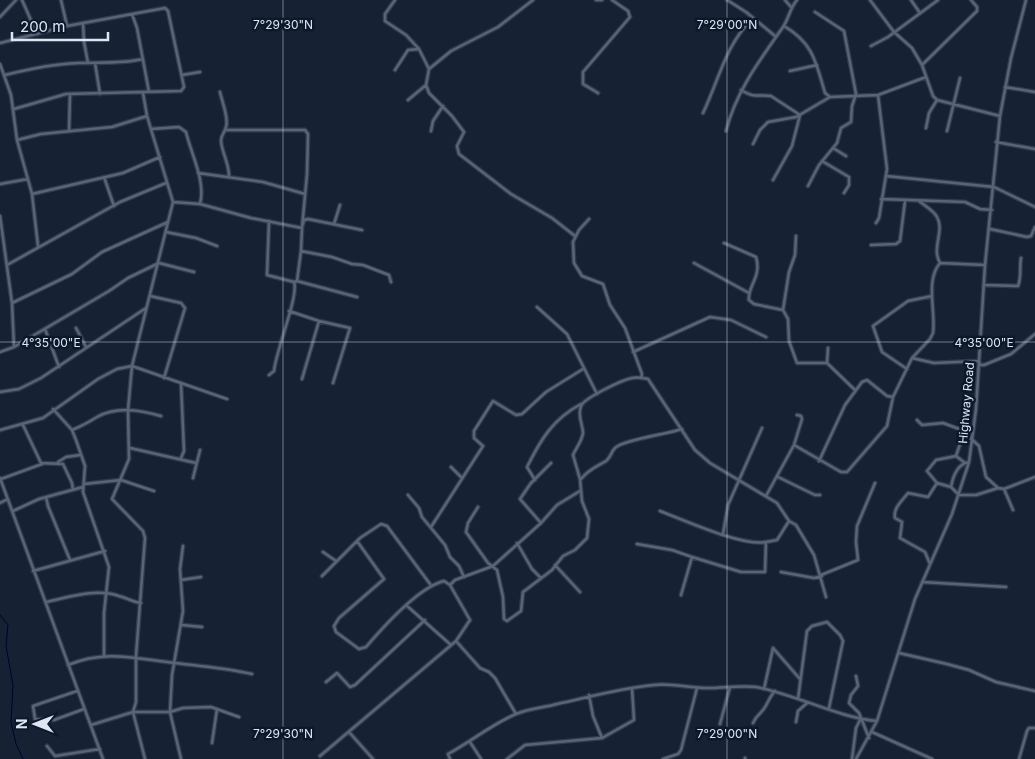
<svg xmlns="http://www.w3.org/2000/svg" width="1035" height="759" font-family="Inter,sans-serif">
<rect width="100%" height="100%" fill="#162234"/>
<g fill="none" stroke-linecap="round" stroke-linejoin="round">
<path stroke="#000031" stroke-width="1" d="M0,615L8,625L6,646L13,685L11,722L16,744L23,759"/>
<g stroke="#333b4b" stroke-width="5">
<path id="minor" d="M22,0L37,34
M61,0L67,26
M395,0L385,14V21L406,35L419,49L429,69L426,85L429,93L452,116L464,132L457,146L459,154L511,194L552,218L575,236
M596,0H602
M727,0L746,12L775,36
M785,0L791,7
M870,0L894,32L912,48L922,65L933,96L937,100L1000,116
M911,0L920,13
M132,14L137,28L149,92
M0,17L16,0
M83,23L84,42L88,63
M784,26C813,43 816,62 825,93L830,97
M0,43L67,26L165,8L168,11L184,87L181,91L66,94L14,109
M871,46L888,37L938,0
M95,63L100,94
M0,64L11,95L17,140L32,194L38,246
M922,65L977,11V7L971,0
M429,69L451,51L498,27L533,0
M395,70L408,50L419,49
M790,71L817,65
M5,75C29,69 53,64 78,63C100,62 122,64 143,59
M182,75L200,72
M1005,87L1035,92
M741,90C756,99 758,94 771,96L800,115L792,146L773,180
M220,92C222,102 229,118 226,127C225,133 221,134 221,141C222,153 229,163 229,176
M143,93L147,116L173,202L132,366L128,410L129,459L112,499L143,531L145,538L136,656V702L133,712L145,759
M598,93L583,84V72L630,17L628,11L612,0
M408,100L426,85
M703,113C719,80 725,45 753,18
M926,128L929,113L937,100
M151,129L179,127L186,132C191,154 206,181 200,204
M225,130H305L308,134L307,174L302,228
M69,131L70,95
M431,131L433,121L443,106
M726,131C736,91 760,60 783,27C789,18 790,8 797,0
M947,131L960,78
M17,140L41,134L112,127L147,116
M996,142L1035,149
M753,144L760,130L768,122L796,117L830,97L878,95L926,77
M833,148L846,156
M822,161L849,177V185L844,193
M198,173L263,182L305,194
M886,176L994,187L1035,207
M104,177L114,206
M0,184L28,179
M808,186L819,165L837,143L841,128L851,122L852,106L856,94L844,31L815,12
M32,194L123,173L160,157
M881,199L965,202L980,209L992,210
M919,201C925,206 934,211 937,217C945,231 931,248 940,263
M173,202L200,204L251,218L302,228L301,251L297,281L357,297
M0,216L12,303L14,347
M589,219L579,230L573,242L574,263L582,276L603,284L610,305L625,328L642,374L641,378
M269,221L267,275L294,282
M876,223L879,218L887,169L878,95
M303,224L304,220L308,219L362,230
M334,224L340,205
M990,229L1027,237L1031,236L1035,227
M166,232L196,238L217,246
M724,243L756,257C762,277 747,287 749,300L754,304L783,310L788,319L789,341L797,363H827L855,390
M871,245L896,244L900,241L905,201
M301,251L332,257L352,264L363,265L389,275L391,282
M694,263L749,293
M7,265L120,202L166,183
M985,285L1018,286C1022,276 1019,268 1021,258
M150,296L181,303L185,308L164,378
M12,303L72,274L102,252L168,222
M537,307L567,334L597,394
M783,310L789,272L795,255L796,236
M289,311L319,321L350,328L333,383
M76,328L86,347
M45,329L59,367
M0,352L14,347L109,291L128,278L159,263L194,272
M633,352L710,317L731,320L766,337
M912,358L930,339L933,333C936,312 925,280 940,263L985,265
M827,363L828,348
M907,369L882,352L873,326L908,301L932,296
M269,375L274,371C276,350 299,296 294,282L297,281
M302,379L319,321
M181,383L184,451L181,458
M0,392L19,389L41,378L146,308
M53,409L72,430L76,440L85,466L83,492L109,567L104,613V656
M917,420L922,425L943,423L962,430L979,446L986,477L998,488L1004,489L1035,477
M23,425L41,463L63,464L72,483L73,490
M0,430L43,418L98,379L117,369L132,366L227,399
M72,430C82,426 89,422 97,417C117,406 140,410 161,416
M794,445L841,472H847L887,426L893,397L912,358L934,363L979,361L980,365H984L1011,354L1035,334
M130,448L196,463
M956,456L965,463
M819,461L845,405L862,382L867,380L887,396L893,397
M58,462L66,457L80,455
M451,467L462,478
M778,477L815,495H820
M0,478L103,759
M193,478L200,450
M1,479L42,464
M581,479C589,469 596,467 606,461C611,457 611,452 615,448C622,440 668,434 682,429
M535,480L527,467C541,439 553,419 581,404
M937,483L927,471L936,460L956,456L960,444L966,437
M84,484L121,480L154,491
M951,487C953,476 957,464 969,462
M1004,489L1013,510
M408,495L419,508L422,517L445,545L450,557L459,566L464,577
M766,496L794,445L802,419L801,416L797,415
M46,497L48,506L70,560
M0,503L8,499
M478,507L468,523L466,532L488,563L497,570L503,597L504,619L507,621L521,611L523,592L552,570L563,556L575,550L587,538L589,519L582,501L580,479L573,455C576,448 582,441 583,433C583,424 577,417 581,406C584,398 622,380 632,378C637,377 643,378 648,379L695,450L710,463L777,503L789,521L796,525L814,555L826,597
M13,511L39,499L83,487
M660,511C684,520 743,547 766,542
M541,523L520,499L531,483L551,463
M431,527L483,446L474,438V431L493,401L516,415L522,414L546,392L583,369
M723,534L728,505L762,428
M517,543L532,569L541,578
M637,544L672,550L692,557
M323,552L336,561
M930,564L925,552L900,538L902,522L895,518C893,508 902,501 908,493L928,497L937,483L951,487L959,495H976L998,488
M555,565L580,592
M33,571L105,551
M781,572L814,578L822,576
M821,575L858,560L856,542L857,526L875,483
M322,576L360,538L381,524L387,526L430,584
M181,580L201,577
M922,582L1006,587
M450,585L455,580L493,566L541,523L557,505L580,491
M681,595L692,557L741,572H765L766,542L777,540L789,521
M46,602C70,597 95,588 119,596C127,598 133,602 141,603
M406,605L451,645
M182,625L202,627
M456,641L480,668L489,672L495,678L516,714
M899,653L947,664L969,670L996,682L1035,691
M68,665C106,649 137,659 175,663C201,666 227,668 252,674
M856,676L858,686L851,695L849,703L859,713L869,738
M326,682L337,673L350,687L355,685L425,620
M764,689L773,648L800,679
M77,691L33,706L35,719L54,720L84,709
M589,695L593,716L602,738
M798,699L807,631L812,626L827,622L840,635L843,641L829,708
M796,722L798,711L807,703
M753,723C756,716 759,715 763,710C768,704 769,697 775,691
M720,724L730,687
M91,725L133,712H170L183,708L211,707L239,717
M349,732L373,759
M872,732L932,759
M470,742L481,759
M212,743L217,709
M47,746L55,756L100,749
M320,756L456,641L470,620L450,585L444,581C419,587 384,626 366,647L359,649L336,632L334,626L339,618L384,579L357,541
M745,758V759
M181,759L170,712L172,675L183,611L180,569L183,546
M450,759L448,754C472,741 492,724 516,714C530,708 543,708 557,704C589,697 621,688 654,685C672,683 689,688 707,688C723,688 741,685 756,687C795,694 839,718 877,721
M507,759L525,745L602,738L634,720L632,688
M663,759L678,754L681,750L697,688
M852,759L856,728L860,720
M856,759L877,721L915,599L952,514L969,462L976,409L985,265L1000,116L1011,58L1026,0
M1019,759L1027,731L1029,728H1035"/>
</g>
<use href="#minor" stroke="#57657b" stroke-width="2.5"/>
</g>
<path fill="none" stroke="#dee6f3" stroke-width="1" stroke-opacity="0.45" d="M283,0V759M727,0V759M0,342H1035"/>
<g text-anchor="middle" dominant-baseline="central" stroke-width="5" stroke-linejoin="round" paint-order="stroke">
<g font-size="12" fill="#dee6f3" stroke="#0d192a">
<text transform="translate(966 403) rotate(-85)">Highway Road</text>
</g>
</g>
<g font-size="12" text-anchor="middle" fill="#dee6f3" stroke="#0d192a" stroke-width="5" stroke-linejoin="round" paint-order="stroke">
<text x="283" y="29">7°29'30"N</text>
<text x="727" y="29">7°29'00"N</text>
<text x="984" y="347">4°35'00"E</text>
<text x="51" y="347">4°35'00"E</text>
<text x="283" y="738">7°29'30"N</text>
<text x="727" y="738">7°29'00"N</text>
</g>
<g transform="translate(35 724) rotate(270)" stroke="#0d192a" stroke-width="4" paint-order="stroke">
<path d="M0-4L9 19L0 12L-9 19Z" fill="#dee6f3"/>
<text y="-8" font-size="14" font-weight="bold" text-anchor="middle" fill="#dee6f3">N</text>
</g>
<path d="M12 32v8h96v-8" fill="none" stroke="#dee6f3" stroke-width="2.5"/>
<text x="20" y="32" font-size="15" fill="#dee6f3" stroke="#0d192a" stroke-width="4" paint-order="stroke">200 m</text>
</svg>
